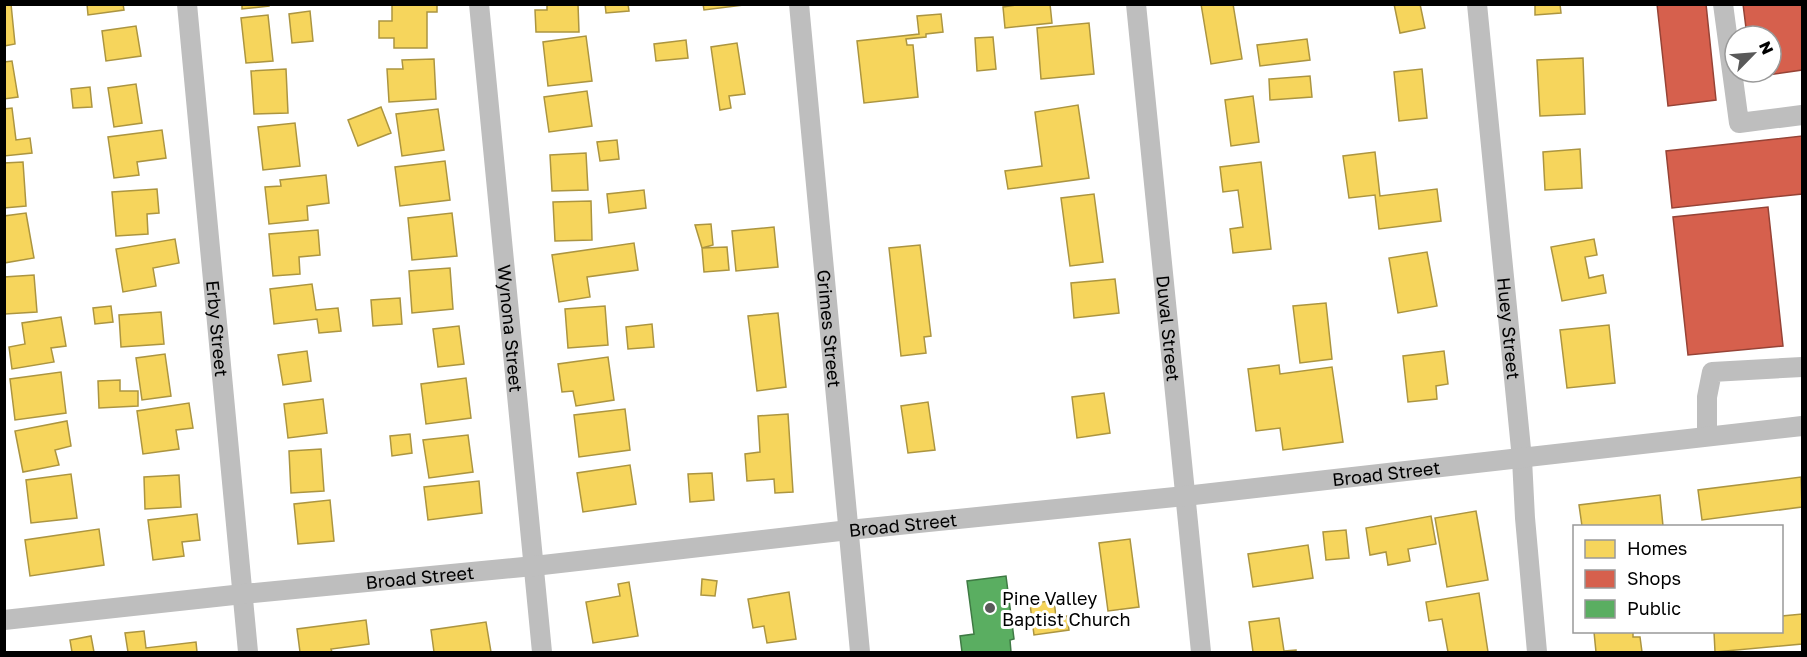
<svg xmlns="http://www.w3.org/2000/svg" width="1807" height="657" font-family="'Golos Text',sans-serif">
<rect width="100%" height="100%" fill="#fff"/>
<path fill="#f6d55c" stroke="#ac9540" stroke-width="1.5" d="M4,4H11L15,44L4,46Z
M87,4H123L124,10L88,15Z
M242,4H269V6L242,9Z
M392,4H437V12H427V48H394V38H379V21H392Z
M547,4H578L579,32H536L535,10H547Z
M605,4H628L629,11L606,13Z
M703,4H743V5L704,10Z
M1024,4H1050L1052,23L1005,28L1003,7Z
M1201,4H1233L1242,59L1211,64Z
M1394,4H1420L1425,28L1400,33Z
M1535,4H1560L1561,13L1535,15Z
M310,11L313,41L292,43L289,14Z
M941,14L943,32L926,34V37L906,39L907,45H913L918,97L864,103L857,41L919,34L917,16Z
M268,15L273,61L246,63L241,18Z
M1089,23L1094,74L1041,79L1037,28Z
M136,26L141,56L106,61L102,31Z
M586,36L592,81L548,86L543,42Z
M993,37L996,69L977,71L975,38Z
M1307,39L1310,60L1260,66L1257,45Z
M686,40L688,58L656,61L654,44Z
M737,43L745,94L729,96L731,108L720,110L711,47Z
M1583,58L1585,114L1540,116L1537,60Z
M434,59L436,99L389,102L387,69H403L402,60Z
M12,61L18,97L4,99V62Z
M286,69L288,113L254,114L251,71Z
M1422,69L1427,118L1399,121L1394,72Z
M1310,76L1312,97L1270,100L1269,79Z
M136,84L142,123L114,127L108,88Z
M90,87L92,107L73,108L71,89Z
M587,91L592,126L549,132L544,97Z
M1253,96L1259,142L1231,146L1225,100Z
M1078,105L1089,178L1008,189L1005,171L1042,166L1035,112Z
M381,107L391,133L358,146L348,120Z
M12,108L16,140L30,138L32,153L4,156V109Z
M438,109L444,150L402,156L396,114Z
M295,123L300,166L263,170L258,127Z
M162,130L166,158L137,162L139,175L114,178L108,137Z
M617,140L619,159L600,161L597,142Z
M1580,149L1582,188L1545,190L1543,152Z
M1375,152L1380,196L1437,189L1441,221L1379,229L1375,195L1349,198L1343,156Z
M586,153L588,190L552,191L550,155Z
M445,161L450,200L400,206L395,167Z
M23,162L26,206L4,208V163Z
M1261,162L1271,249L1233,253L1230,229L1243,227L1238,190L1223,192L1220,167Z
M326,175L329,203L307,206L308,220L269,224L265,187L281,186L280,180Z
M157,189L159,213L147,214L148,234L116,236L112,192Z
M644,190L646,208L609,213L607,194Z
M1094,194L1103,262L1070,266L1061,198Z
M591,201L592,240L555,241L553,202Z
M26,213L34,258L4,263V216Z
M452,213L457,256L412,260L408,218Z
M711,224L713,245L702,248L695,225Z
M774,227L778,267L736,271L732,231Z
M318,230L320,255L299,257L300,274L273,276L269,234Z
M175,239L179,263L153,268L156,286L123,292L116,249Z
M1594,239L1597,255L1585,257L1589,278L1603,275L1606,293L1562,301L1551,247Z
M634,243L638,270L587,277L590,297L559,302L552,255Z
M920,245L931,336L924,337L926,353L901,356L889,248Z
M727,247L729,270L704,272L702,248Z
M1427,252L1437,306L1398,313L1389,258Z
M450,268L453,309L412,313L409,271Z
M34,275L37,312L5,314L4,277Z
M1115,279L1119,313L1074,318L1071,283Z
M312,284L316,310L338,308L341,331L319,333L317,319L274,324L270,289Z
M400,298L402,324L373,326L371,300Z
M1326,303L1332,359L1300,363L1293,306Z
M111,306L113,322L95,324L93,308Z
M605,306L608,345L568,348L565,309Z
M161,312L164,344L121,347L119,315Z
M778,313L786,387L757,391L748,316Z
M61,317L66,346L51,348L54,362L12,369L9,347L25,344L22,323Z
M652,324L654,347L628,349L626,327Z
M1609,325L1615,383L1567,388L1560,330Z
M459,326L464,364L438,367L433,329Z
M307,351L311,381L283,385L278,355Z
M1444,351L1448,384L1436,386L1437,399L1408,402L1403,356Z
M165,354L171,396L142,400L136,358Z
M608,357L614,400L576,406L573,391L562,392L558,364Z
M1279,365L1280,374L1332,367L1343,442L1283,450L1280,428L1256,431L1248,369Z
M61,372L66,413L15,420L10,379Z
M466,378L471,418L426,424L421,384Z
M120,380V391H138V406L99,408L98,381Z
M1104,393L1110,433L1077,438L1072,397Z
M323,399L327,433L288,438L284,404Z
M928,402L935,450L908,453L901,406Z
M189,403L193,428L176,430L179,449L143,454L137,411Z
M625,409L630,450L579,457L574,415Z
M788,414L793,492L775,493L774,479L747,481L745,454L760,452L758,416Z
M67,421L71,446L55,450L59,465L23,472L15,431Z
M410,434L412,453L392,456L390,436Z
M468,435L473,472L429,478L423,440Z
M321,449L324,491L291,493L289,451Z
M630,465L636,504L583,512L577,473Z
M712,473L714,500L690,502L688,474Z
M71,474L77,518L31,523L26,480Z
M179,475L181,507L145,509L144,477Z
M1801,477L1802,507L1702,520L1698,490Z
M479,481L482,513L428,520L424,487Z
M1660,495L1663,526H1582L1579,505Z
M330,500L334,541L298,544L294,504Z
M1476,511L1488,580L1447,587L1435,518Z
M197,514L200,540L182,542L184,556L153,560L148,520Z
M1431,516L1436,544L1408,549L1410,561L1388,565L1386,552L1370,555L1366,528Z
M99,529L104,565L30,576L25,540Z
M1346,530L1349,558L1326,560L1323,532Z
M1130,539L1139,607L1108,611L1099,543Z
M1308,545L1313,578L1253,587L1248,554Z
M702,579L717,581L715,596L701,595Z
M629,582L638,636L593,643L586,602L620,596L618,584Z
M789,592L796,639L767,643L764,626L753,628L748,599Z
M1479,593L1488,652H1448L1442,619L1429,621L1426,602Z
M1054,600L1056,617L1067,616L1069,630L1034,635L1030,604Z
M1802,614V644L1715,652L1714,632H1782V616Z
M1279,618L1284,651L1296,650V652H1253L1249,622Z
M366,620L369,644L331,649L332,652H300L297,629Z
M486,622L491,652H434L431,630Z
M144,631L146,648L196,642L197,652H128L125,633Z
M1594,632H1633V637H1640L1642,652H1596Z
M91,636L94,652H72L70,640Z"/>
<path fill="#d6604d" stroke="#964336" stroke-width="1.5" d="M1657,4H1706L1716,100L1668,106Z
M1743,4H1802V70L1753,77V72H1771V36H1747Z
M1802,136V194L1672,208L1666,151Z
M1768,207L1783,346L1688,355L1673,217Z"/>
<path fill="#5aae61" stroke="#3f7a44" stroke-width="1.5" d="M1006,576L1014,639L1010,640L1011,652H962L960,636L974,634L967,581Z"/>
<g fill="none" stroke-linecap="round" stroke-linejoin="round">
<g stroke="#bebebe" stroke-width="20">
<path id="s1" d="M187,4L248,652"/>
<path id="s2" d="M479,4L542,652"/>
<path id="s3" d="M799,4L860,652"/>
<path id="s4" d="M1136,4L1201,652"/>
<path id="s5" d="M1477,4L1522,459L1525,518L1537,652"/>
<path d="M1723,4L1739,123L1802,115"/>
<path d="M1707,436V397L1712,372L1802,367"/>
<path id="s6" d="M4,620L243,594L534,566L849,530L1185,496L1802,426"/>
</g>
</g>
<circle fill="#595959" stroke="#fff" stroke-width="2" cx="990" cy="608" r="6"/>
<g text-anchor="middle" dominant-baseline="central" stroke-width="6" stroke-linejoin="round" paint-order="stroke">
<g font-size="18" fill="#000" stroke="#fff">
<text stroke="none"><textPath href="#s1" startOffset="326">Erby Street</textPath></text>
<text stroke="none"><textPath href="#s2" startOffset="326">Wynona Street</textPath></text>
<text stroke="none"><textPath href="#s3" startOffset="326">Grimes Street</textPath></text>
<text stroke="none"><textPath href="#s4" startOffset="326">Duval Street</textPath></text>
<text stroke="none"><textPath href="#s5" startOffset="326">Huey Street</textPath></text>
<text stroke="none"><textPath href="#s6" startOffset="1390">Broad Street</textPath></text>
<text stroke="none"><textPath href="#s6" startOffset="904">Broad Street</textPath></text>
<text stroke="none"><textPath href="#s6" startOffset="418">Broad Street</textPath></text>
</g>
<g font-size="18" fill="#000" stroke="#fff" text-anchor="start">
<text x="1002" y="598">Pine Valley<tspan x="1002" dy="21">Baptist Church</tspan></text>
</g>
</g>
<rect width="1807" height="657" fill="none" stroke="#000000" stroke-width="12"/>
<rect x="1573" y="525" width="210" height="108" fill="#ffffff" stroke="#999999" stroke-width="1.5"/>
<rect x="1585" y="540" width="30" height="18" fill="#f6d55c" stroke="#999999" stroke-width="1.5"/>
<text x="1627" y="555" font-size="18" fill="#000000">Homes</text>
<rect x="1585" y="570" width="30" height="18" fill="#d6604d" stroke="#999999" stroke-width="1.5"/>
<text x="1627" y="585" font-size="18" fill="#000000">Shops</text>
<rect x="1585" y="600" width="30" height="18" fill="#5aae61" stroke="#999999" stroke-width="1.5"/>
<text x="1627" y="615" font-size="18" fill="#000000">Public</text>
<g transform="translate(1753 54) rotate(65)"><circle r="28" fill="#ffffff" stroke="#999999" stroke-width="1.5"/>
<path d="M0-4.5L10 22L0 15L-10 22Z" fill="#595959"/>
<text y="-9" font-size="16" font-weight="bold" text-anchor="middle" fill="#000000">N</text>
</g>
</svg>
